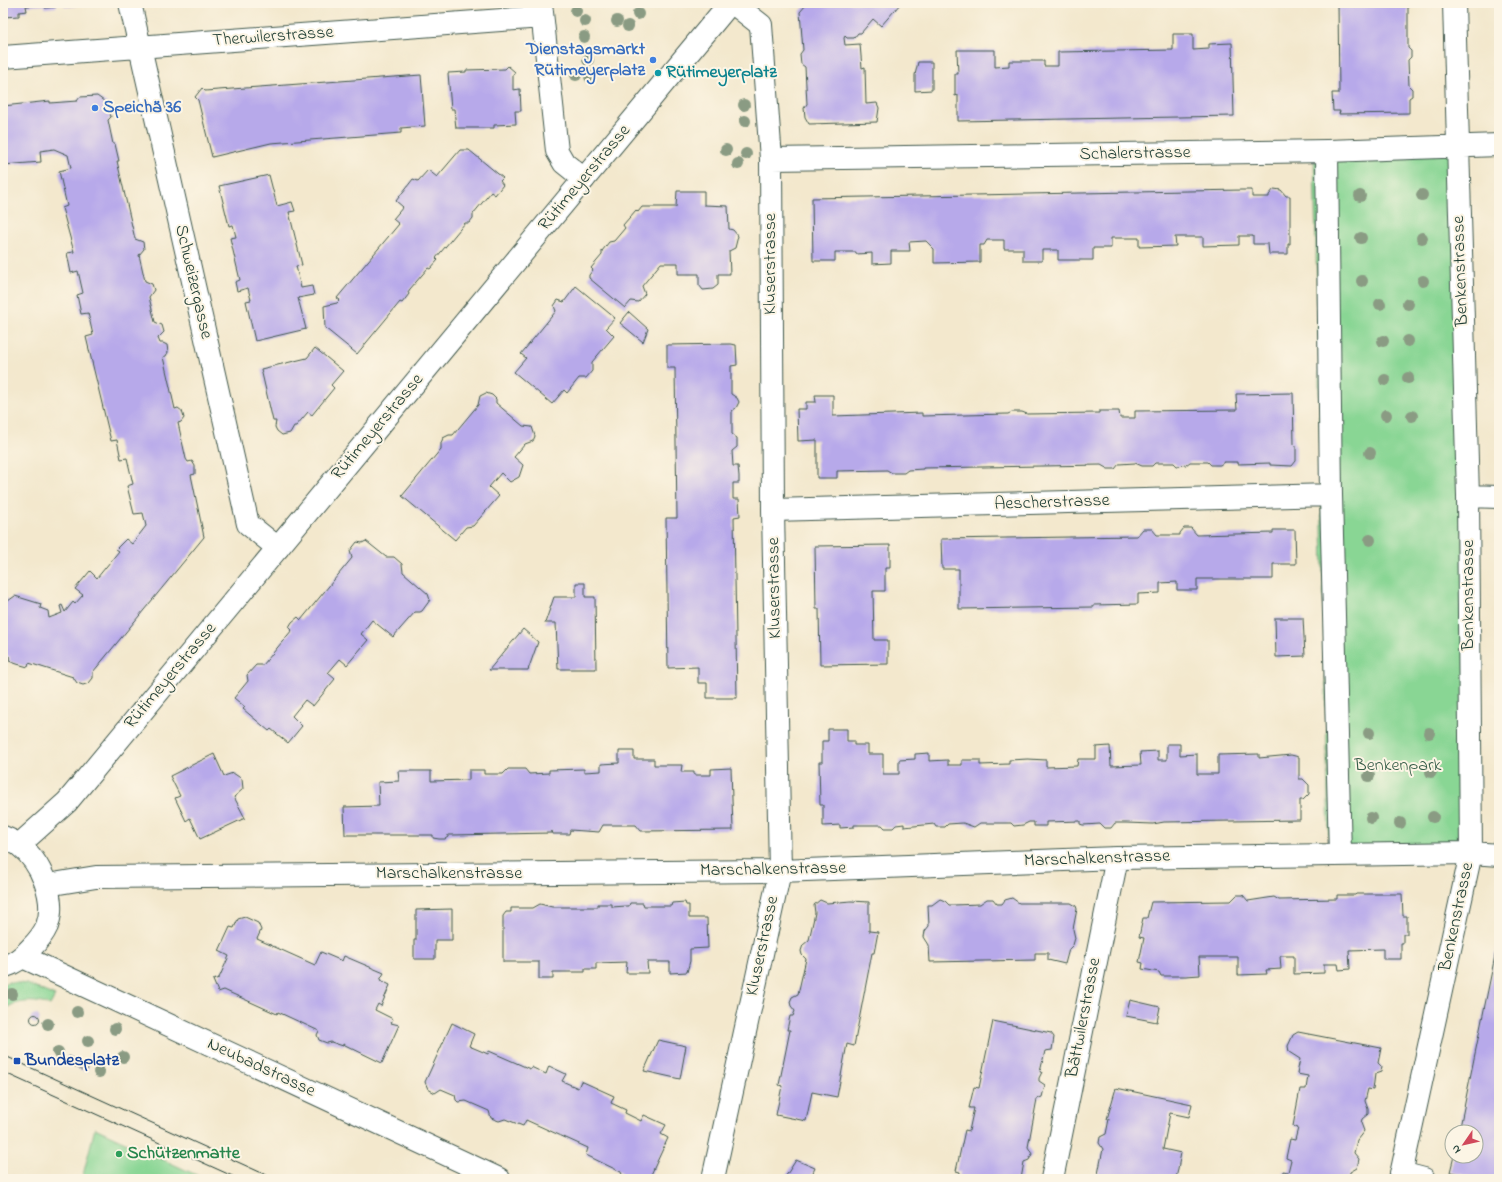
<svg xmlns="http://www.w3.org/2000/svg" width="1502" height="1182" font-family="'Indie Flower',sans-serif">
<rect width="100%" height="100%" fill="#fcf5e5"/>
<filter id="ink" filterUnits="userSpaceOnUse"><feTurbulence type="fractalNoise" baseFrequency=".025" numOctaves="2"/><feDisplacementMap in="SourceGraphic" scale="8" xChannelSelector="R" yChannelSelector="G"/><feConvolveMatrix kernelMatrix="1 2 1 2 8 2 1 2 1" color-interpolation-filters="sRGB"/></filter>
<filter id="wash" filterUnits="userSpaceOnUse"><feTurbulence type="fractalNoise" baseFrequency=".012" numOctaves="4" result="noise"/><feDisplacementMap in="SourceGraphic" scale="16" xChannelSelector="R" yChannelSelector="G"/><feGaussianBlur stdDeviation="0.9" result="paint"/><feColorMatrix in="noise" values="0 0 0 0 0 0 0 0 0 0 0 0 0 0 0 0 0 1.4 0 .05"/><feComposite in="paint" operator="in"/></filter>
<g filter="url(#wash)">
<rect width="100%" height="100%" fill="#f3e8cd"/>
<path fill="#89d694" stroke="#548a64" d="M1454,151L1470,846L1329,847L1314,153Z
M9,982L27,984L55,996L50,1005C34,1000 17,1000 3,1010V984Z
M95,1128L205,1179H82Z"/>
<g id="blocks">
<path fill="#b7a9ea" d="M3,3H57L56,7L45,8V5L26,6L27,11L19,12V16L3,17Z
M64,3H77L76,6L65,7Z
M812,3H901L881,26L873,19L861,33H858L854,38H847L845,36L844,38L845,45L860,44L862,68L865,67L866,104L877,103L879,108L877,122L809,124L805,117L804,108L807,104L805,67L801,64L800,54L803,50L800,12L806,5Z
M1338,3H1408V48L1411,51V57L1408,60L1409,86L1412,89V96L1409,98V113L1339,114L1340,111H1333L1332,93H1339Z
M1173,34H1193V50L1209,49V44L1232,43L1234,116L958,121V95L955,96V74H958L957,50H995V67L1009,66V61H1044V66H1058V52L1173,50Z
M918,62H932V90L915,91V75Z
M508,66L515,72L513,75V90L520,89L521,111H515L516,124L494,125V128H456L454,109H451L448,73L466,72V70L505,69Z
M421,75L425,126L401,128V133L271,143L212,157L198,100L195,97L202,88L205,91Z
M97,96L108,104L111,117L108,120L113,144H115L119,161H117L135,239L143,242L144,249L139,255L145,281L152,284L154,290L149,297L155,322L162,325L164,332L158,338L160,343H163L167,345L168,352L166,356L163,357L175,409L178,408L182,411L184,418L181,422L178,423L186,459L188,462L192,461L195,466V474L191,475L204,537L93,672V678L89,683L83,685L77,683L73,677L29,663L28,667L17,664L9,661L10,657L3,655V593L8,601L15,596L41,604L40,608L48,611L49,618L62,613L60,606L62,605L65,612L73,602L75,604L83,595L75,589L90,571L97,578L119,551L116,549L126,539L132,544L146,526L143,513L134,514L127,486L133,484L127,458L121,459L117,440L111,441L86,337L93,335L88,313L81,314L77,295L83,293L78,271L71,273L67,253L74,252L62,208L67,206L59,171L71,168L68,155L54,149L40,151L41,162L3,165V106L50,101V103L77,101L80,97Z
M460,150H469L503,178L500,181L503,185L495,195L491,192L473,214V218L469,223H465L436,258L438,260L430,269L428,268L410,289L408,292L409,294L402,303L400,302L357,354L325,328L324,306L337,303L340,300L337,298L399,224L393,219L403,207L396,201L413,179L418,181L428,170L437,177Z
M269,175L277,206L292,202L295,211L289,212L302,265L296,266L301,288L312,286L314,295L298,298L306,329L255,341L246,301L251,300L248,288L237,291L235,282L240,280L230,238L236,237L233,225L229,226L219,186Z
M1274,189L1281,190L1286,196H1290V244H1288V254H1269L1268,244H1253V236H1239V245L1203,246V237H1175L1176,246L1139,247V238H1111V248H1093V260H1058V250H1042V261H1023V249H1004V240H987L984,245H980V262L934,263V249L926,241L909,242L910,251H891V263L872,264V253L856,254V252H835V261H813L812,198L1242,190H1252V197H1269V195Z
M677,191H704V205L728,206L729,229L733,230L738,236L735,248L729,251L730,274H718V285L713,289L703,290L699,285V274H678V263H661L642,286L645,294L638,302L631,301L625,308L589,278V275L593,270L591,268L602,255V251L609,242L614,241L625,228L623,225L636,210L638,212L642,207H676Z
M576,286L615,318L606,328L614,336L592,362V371L586,378H579L567,393L564,390L552,404L514,372L526,358L521,354L556,311L554,306L558,300L564,302Z
M629,312L648,329L643,342L620,323Z
M730,344L736,345L737,365L731,366V394L737,398L739,402L736,408L732,411V434L737,438V447L732,451L733,466H738L739,476V483H733V499H739L740,516L734,517L737,698H707V683H698V667L668,668L666,518H677L675,368H667V345Z
M315,348L343,371L331,385L334,388L312,415L308,412L296,426H294L290,433L282,435L277,431L275,427L276,421H273L261,369L307,358Z
M486,393L492,395L496,399V403L523,426L532,427L535,436L533,441L525,444L514,457L523,465L519,477L510,482L501,473L489,487L499,496L473,526L466,527L455,540L402,496L441,449V443L443,438L449,435H453L478,405L480,396Z
M1293,393L1294,444L1296,446V461L1292,466L1270,465V463L1238,464V462H1224L1220,465H1211L1208,462H1190L1186,465L1177,466L1174,463H1155L1152,466H1142L1135,463L1119,464L1115,469H1108L1101,465L923,468V469L908,470L904,473H892L887,470L837,471V478H817V440L798,441L797,409H806V402H816L815,395H833V416L922,413V416L1008,414L1012,412H1022L1027,414L1099,413V411H1119L1120,418H1135V411L1237,410L1236,394Z
M1184,528H1191L1197,535L1273,533V530H1295L1296,564H1273V579H1197V590H1177V582L1160,583V593L1138,594V604L1094,605V607L959,609V569H942L941,539L1137,536L1143,529H1152L1157,535H1180V533Z
M366,541L386,557H394L402,564L403,572L428,594L430,600L422,611L420,612H415L393,637L372,620L361,634L368,640L347,665L340,659L328,673L335,679L313,706L305,700L292,716L302,726L288,743L271,729L269,731L243,709L245,707L234,698L248,681L247,675L256,665H263L292,630L289,627L292,622L298,617L301,620L352,558L350,551L357,542L362,543Z
M890,545V568H885V591H873L874,640H888V664L820,665L819,609H816L815,546Z
M576,583H585V597H595L596,669H558L556,623H545L554,597H576Z
M1275,618H1303L1305,656L1276,657Z
M523,629L538,642L528,670H489Z
M828,729H847V741H854V745H868V754H883V774H899V760L915,759V754L929,753V761L948,760V765H962V760H980V765L1009,764V760L1028,759L1046,760V767L1077,766L1078,759H1096V747L1110,746L1111,766L1141,765L1140,752L1158,751V760H1167V744H1180V755L1197,754V774H1218V755L1259,754V758L1291,755L1299,757V779H1303L1309,785V794L1303,800H1300V820L1164,822L1153,824L1126,823H1115L1111,828H1104L1100,824L1083,825L1080,824V821L1046,822V826H1034V822H1029L1023,825L1014,826L1011,823H980L974,827L963,823L948,824L945,827H936L934,824L904,827V824L896,825L893,828H885L882,825H854V827L840,828V825L823,826V805H820L819,762H822V741H828Z
M619,751H634V759H654V765H682L681,772H694V775H711V769L731,768L733,830L641,831L636,825H603L599,832L570,830L569,834H553L552,831L551,833L452,835H448V837L445,839H439L433,838V835H345L344,807L379,806L378,782L399,781L398,771H431V781L469,780V770H484V774H503L508,769H525L529,774L549,773V770L584,769V772L601,771V764L619,763Z
M214,754L224,776L233,773L242,779L243,789L234,797L245,818L200,839L190,818L186,821L175,798L180,796L170,776Z
M1356,894H1402L1403,916H1407V934H1403V943H1401V959H1383V949L1349,950L1350,969L1339,970L1338,964H1324V973L1294,974V956H1280L1281,969L1266,970L1267,974L1238,975V957H1199L1200,975L1186,976H1161L1159,972L1142,969L1143,963L1139,962L1144,938L1139,937L1143,918H1147L1151,902L1231,901L1237,895H1243L1248,901L1274,897L1279,900L1337,899V895H1355Z
M1012,898L1019,903H1071L1076,906L1077,909L1073,929L1075,938L1073,945L1069,949L1065,964L1048,960V953H1035V960L930,962L929,945L924,937L925,931L929,926L928,905H932L940,899L945,901L949,905H954L980,904L987,899H993L997,904H1002L1005,900Z
M820,900L827,903L851,901L869,902V931L878,932L874,953H872L854,1046L847,1044L837,1097L812,1092L806,1121L776,1115L782,1086L779,1085L790,1030H787L790,1016H793L795,1011L791,1006L790,1002L792,997L798,994L806,959L802,955L801,951L803,945L809,940L815,913L814,905Z
M685,902L686,905H689V918H707L708,948L690,949V961L687,972L670,973V962H647L648,973H626L627,962L596,963V969H585V972H553V979H539V962H503V916L506,912H511V908H533L540,904L552,907H598V904H612V907L626,906H629L630,903H643L644,906H671L672,903Z
M452,909V940H435V959H414V940H416V910Z
M245,917L258,923L261,930L257,939L315,965L321,952L342,961L344,956L384,973L380,980L390,985L381,1006L378,1004L375,1010L393,1019L391,1023L399,1025L382,1063L343,1044V1046L331,1042L327,1043L319,1040L317,1035L319,1031L278,1012L277,1014L224,990L218,992L213,980L219,978L229,956L219,951L230,927L234,928L238,919Z
M1498,941L1499,1179H1469V1176L1450,1172L1454,1156H1476V1132H1459Z
M1130,1000L1160,1007L1157,1022L1126,1016Z
M30.5 1019a4.5 4.5 0 1 1 9 0a4.5 4.5 0 1 1-9 0Z
M993,1021L1051,1033L1054,1037L1052,1050L1045,1051L1040,1072H1042L1039,1078V1081L1045,1085L1042,1097L1037,1099L1028,1147L1032,1154L1029,1160L1024,1162L1021,1179H959L960,1172L956,1171L965,1130L969,1131L974,1108H969L974,1087L979,1088Z
M452,1023L474,1034L469,1046L488,1054L489,1051L530,1069L531,1067L546,1074L549,1066L566,1074L562,1081L578,1088L581,1081L614,1096L611,1103L626,1110L625,1113L641,1121L644,1115L666,1125L661,1134L668,1138L649,1179H627L623,1177L621,1172L586,1155L588,1148L526,1120L523,1126L505,1119L499,1121L491,1118L489,1111L466,1101L458,1102L456,1100L455,1095L441,1089L435,1093L428,1089L425,1082Z
M1298,1032L1381,1048L1378,1063L1382,1067L1381,1072L1375,1074L1373,1090L1368,1089L1365,1101L1368,1109V1114L1362,1119L1361,1123L1364,1131L1357,1140L1354,1153L1359,1159L1357,1168L1350,1172L1349,1179H1282L1283,1171L1288,1172L1291,1160L1286,1158L1290,1139L1295,1140L1298,1128L1293,1126L1300,1089H1306L1308,1076L1297,1074L1300,1059L1289,1052L1288,1046L1293,1035Z
M658,1040L686,1046L680,1079L644,1071Z
M69,1056L89,1066L86,1072L66,1062Z
M1116,1088L1192,1104L1189,1117L1170,1113L1163,1149L1181,1153L1176,1179L1157,1175V1179H1097L1103,1149L1099,1143L1100,1137L1106,1134L1109,1119H1107Z
M1451,1142H1452V1152L1449,1151Z
M796,1160L815,1168L810,1179H784Z"/>
</g>
</g>
<g filter="url(#ink)">
<use href="#blocks" fill-opacity="0" stroke="#3f574b" stroke-width="1"/>
<g fill="none" stroke-linecap="round" stroke-linejoin="round">
<g stroke="#3f574b" stroke-width="24">
<path id="minor" d="M130,3L248,524L278,548
M541,3L557,151L564,163L584,179
M3,57L542,17
M1327,151L1331,495L1340,855
M771,159L1327,151L1499,145
M1468,496L1499,497
M773,510L1331,495
M47,885L96,877L780,871L1117,858L1471,853L1499,855
M1401,1173L1424,1179
M713,1179L780,871L773,510L771,159L761,25L733,3
M1052,1179L1117,858
M1400,1179L1471,853L1468,496L1454,3"/>
</g>
<g stroke="#3f574b" stroke-width="24">
<path id="tertiary" d="M23,957L499,1179"/>
</g>
<g stroke="#3f574b" stroke-width="24">
<path id="secondary" d="M3,837C8,839 15,842 19,845C41,862 57,899 47,926C43,935 37,942 31,948C23,957 14,964 3,967
M19,845L67,802L730,3"/>
</g>
<use href="#minor" stroke="#fff" stroke-width="22"/>
<use href="#tertiary" stroke="#fff" stroke-width="22"/>
<use href="#secondary" stroke="#fff" stroke-width="22"/>
<path stroke="#1f3d34" stroke-width="1" d="M3,1055L275,1179
M3,1072L239,1179"/>
</g>
<g fill="#8a9b83">
<circle cx="576" cy="11" r="6"/>
<circle cx="638" cy="14" r="6"/>
<circle cx="585" cy="21" r="6"/>
<circle cx="617" cy="21" r="6"/>
<circle cx="628" cy="26" r="6"/>
<circle cx="584" cy="37" r="6"/>
<circle cx="588" cy="60" r="6"/>
<circle cx="576" cy="75" r="6"/>
<circle cx="590" cy="77" r="6"/>
<circle cx="744" cy="105" r="6"/>
<circle cx="745" cy="121" r="6"/>
<circle cx="726" cy="150" r="6"/>
<circle cx="746" cy="154" r="6"/>
<circle cx="738" cy="164" r="6"/>
<circle cx="1422" cy="195" r="6"/>
<circle cx="1360" cy="196" r="6"/>
<circle cx="1361" cy="238" r="6"/>
<circle cx="1422" cy="238" r="6"/>
<circle cx="1362" cy="281" r="6"/>
<circle cx="1423" cy="281" r="6"/>
<circle cx="1380" cy="304" r="6"/>
<circle cx="1408" cy="304" r="6"/>
<circle cx="1383" cy="341" r="6"/>
<circle cx="1408" cy="341" r="6"/>
<circle cx="1408" cy="378" r="6"/>
<circle cx="1385" cy="380" r="6"/>
<circle cx="1386" cy="415" r="6"/>
<circle cx="1412" cy="416" r="6"/>
<circle cx="1370" cy="453" r="6"/>
<circle cx="1370" cy="540" r="6"/>
<circle cx="1369" cy="733" r="6"/>
<circle cx="1429" cy="733" r="6"/>
<circle cx="1431" cy="772" r="6"/>
<circle cx="1369" cy="776" r="6"/>
<circle cx="1433" cy="817" r="6"/>
<circle cx="1371" cy="818" r="6"/>
<circle cx="1400" cy="823" r="6"/>
<circle cx="12" cy="994" r="6"/>
<circle cx="77" cy="1012" r="6"/>
<circle cx="48" cy="1024" r="6"/>
<circle cx="115" cy="1029" r="6"/>
<circle cx="88" cy="1041" r="6"/>
<circle cx="58" cy="1052" r="6"/>
<circle cx="123" cy="1057" r="6"/>
<circle cx="99" cy="1072" r="6"/>
</g>
</g>
<g fill="#3f7fe0" stroke="#fcf5e5" stroke-width="1.5">
<circle cx="653" cy="60" r="4"/>
<circle cx="95" cy="108" r="4"/>
</g>
<circle fill="#0f9aa8" stroke="#fcf5e5" stroke-width="1.5" cx="658" cy="73" r="4"/>
<rect fill="#1a4fb4" stroke="#fcf5e5" stroke-width="1.5" x="13" y="1057" width="8" height="8" rx="2"/>
<circle fill="#2e9e5b" stroke="#fcf5e5" stroke-width="1.5" cx="119" cy="1154" r="4"/>
<g text-anchor="middle" dominant-baseline="central" stroke-width="4" stroke-linejoin="round" paint-order="stroke">
<g font-size="18" fill="#1f3d34" stroke="#fcf5e5">
<text transform="translate(273 37) rotate(-4)">Therwilerstrasse</text>
<text transform="translate(1135 154) rotate(-1)">Schalerstrasse</text>
<text transform="translate(585 178) rotate(-50)">Rütimeyerstrasse</text>
<text transform="translate(771 264) rotate(-90)">Kluserstrasse</text>
<text transform="translate(1461 271) rotate(-92)">Benkenstrasse</text>
<text transform="translate(193 282) rotate(77)">Schweizergasse</text>
<text transform="translate(378 427) rotate(-50)">Rütimeyerstrasse</text>
<text transform="translate(1052 503) rotate(-2)">Aescherstrasse</text>
<text transform="translate(775 588) rotate(-91)">Kluserstrasse</text>
<text transform="translate(1469 595) rotate(-90)">Benkenstrasse</text>
<text transform="translate(171 676) rotate(-50)">Rütimeyerstrasse</text>
<text transform="translate(1097 859) rotate(-2)">Marschalkenstrasse</text>
<text transform="translate(773 870) rotate(-1)">Marschalkenstrasse</text>
<text x="449" y="874">Marschalkenstrasse</text>
<text transform="translate(1457 917) rotate(-78)">Benkenstrasse</text>
<text transform="translate(763 946) rotate(-78)">Kluserstrasse</text>
<text transform="translate(1084 1018) rotate(-79)">Bättwilerstrasse</text>
<text transform="translate(261 1068) rotate(25)">Neubadstrasse</text>
</g>
<g font-size="18" font-weight="bold" fill="#366cbe" stroke="#fcf5e5" text-anchor="end">
<text x="645" y="50">Dienstagsmarkt<tspan x="645" dy="21">Rütimeyerplatz</tspan></text>
<text x="103" y="108" text-anchor="start">Speichä 36</text>
</g>
<g font-size="18" font-weight="bold" fill="#0d838f" stroke="#fcf5e5" text-anchor="start">
<text x="666" y="73">Rütimeyerplatz</text>
</g>
<g font-size="18" fill="#345c47" stroke="#fcf5e5">
<text x="1398" y="766">Benkenpark</text>
</g>
<g font-size="18" font-weight="bold" fill="#164399" stroke="#fcf5e5" text-anchor="start">
<text x="25" y="1061">Bundesplatz</text>
</g>
<g font-size="18" font-weight="bold" fill="#27864d" stroke="#fcf5e5" text-anchor="start">
<text x="127" y="1154">Schützenmatte</text>
</g>
</g>
<rect width="1502" height="1182" fill="none" stroke="#fcf5e5" stroke-width="16"/>
<g transform="translate(1464 1144) rotate(236)"><circle r="19" fill="#fcf5e5" stroke="#a4ab9e"/>
<path d="M0-3L7 15L0 10L-7 15Z" fill="#d1495b"/>
<text y="-6" font-size="11" font-weight="bold" text-anchor="middle" fill="#1f3d34">N</text>
</g>
</svg>
